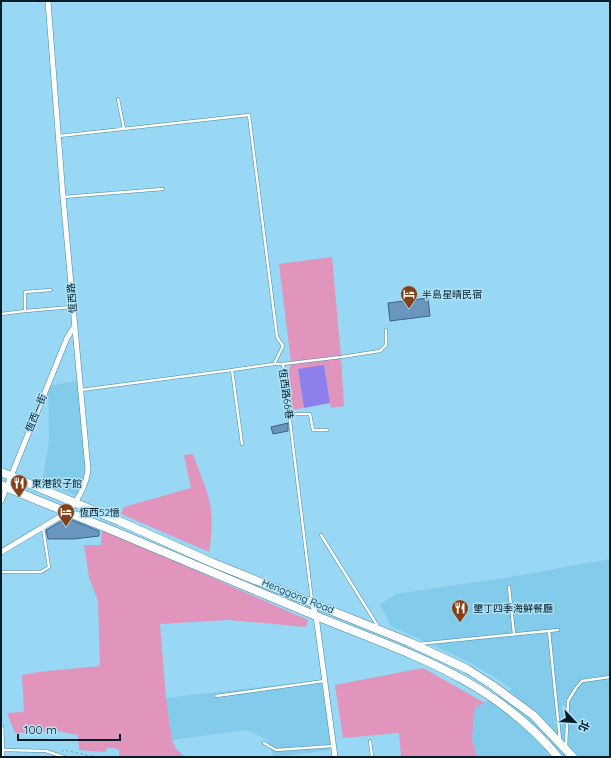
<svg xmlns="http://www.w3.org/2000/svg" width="611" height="758" font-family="Quicksand,'Noto Sans TC',sans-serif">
<rect width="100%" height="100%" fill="#98d8f5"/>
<path fill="#83cbea" d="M82,380L90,470L88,485L81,497L42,483L49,441L48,386Z
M610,559V757H477L472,738L475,707L512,689L491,675L469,662L391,626L380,604L396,594L510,577Z
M321,680L332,750L274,757L267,740L247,730L172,740L166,698Z"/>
<path fill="#e194bc" d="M332,257L341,357L344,406L331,408L324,365L298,370L304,408L292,410L289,372L291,362L279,264Z
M193,454C198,469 205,484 209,499C213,515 212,535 209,552L121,514L124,507L191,488L184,455Z
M102,529L308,620L306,627L228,620L160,624L166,698L172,740L176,749L185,757H119V750L113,748H107L105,752L79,750L78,735L57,731L15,733L7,713L24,712L22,675L38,672L100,666L98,601L89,577L84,545H101Z
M423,668L485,703L475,707L472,738L477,757H401L399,733L343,738L335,685Z"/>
<path fill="#8d7fec" d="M324,365L330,403L304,408L298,369Z"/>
<path fill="#6a95bd" stroke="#3a6389" d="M428,298L430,316L390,321L388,303Z
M288,423V431L273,434L271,427Z
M67,518L99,531V536L74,539H48L46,530Z"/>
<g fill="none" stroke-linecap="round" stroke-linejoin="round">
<g stroke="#4887a2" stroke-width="3.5">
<path id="service" d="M118,99L124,129
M59,136L249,115L277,337L283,346L274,364
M63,197L163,189
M51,290L25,292V311L72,307
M1,314L25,311
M283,364L341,357L380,351L386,345V330
M232,370L242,444
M81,390L232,370L274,364H283L312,601
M290,414H310L313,430H327
M321,535L379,628
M1,572H41L49,567L43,528
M509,587L514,634
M549,631L560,740
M418,644L558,630
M216,696L324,681
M370,741L372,757
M264,743L276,750L333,746
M566,747L568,701L576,688L582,681L610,677
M3,750L46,751L64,757"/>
</g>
<g stroke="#4887a2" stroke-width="6">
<path id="minor" d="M1,501L67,338L74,327
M1,552L68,512C78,500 86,486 88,470L63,197L48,1
M312,602L316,616L335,757
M1,728L2,757"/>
</g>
<g stroke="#4887a2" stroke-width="9">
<path id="primary" d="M1,472L119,521L213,563L409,642L467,669L492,685L533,715L573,757
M1,485C38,501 77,516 114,531C181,559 247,587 314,615C406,653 491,677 558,757"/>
</g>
<path stroke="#6497ad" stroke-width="1" stroke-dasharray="2 3" stroke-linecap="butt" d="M62,752L64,750L96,757"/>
<use href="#service" stroke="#fff" stroke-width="2.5"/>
<use href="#minor" stroke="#fff" stroke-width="5"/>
<use href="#primary" stroke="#fff" stroke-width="8"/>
</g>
<defs>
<g id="hotel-pin" transform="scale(0.9)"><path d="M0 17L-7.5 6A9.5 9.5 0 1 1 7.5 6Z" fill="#864018" stroke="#b0e3fa"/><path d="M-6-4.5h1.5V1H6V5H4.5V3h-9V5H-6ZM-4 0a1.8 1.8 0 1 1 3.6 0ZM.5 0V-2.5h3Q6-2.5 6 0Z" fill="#fff"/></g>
<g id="restaurant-pin" transform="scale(0.9)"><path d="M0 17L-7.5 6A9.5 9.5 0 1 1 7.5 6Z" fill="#864018" stroke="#b0e3fa"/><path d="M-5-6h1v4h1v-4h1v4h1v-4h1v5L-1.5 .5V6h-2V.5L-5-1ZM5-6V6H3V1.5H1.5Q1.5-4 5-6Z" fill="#fff"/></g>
</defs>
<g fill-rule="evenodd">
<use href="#hotel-pin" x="409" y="294"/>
<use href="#restaurant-pin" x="19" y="483"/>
<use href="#hotel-pin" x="66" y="512"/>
<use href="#restaurant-pin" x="460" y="608"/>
</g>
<g text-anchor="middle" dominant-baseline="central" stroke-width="3" stroke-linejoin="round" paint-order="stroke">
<g font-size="10" fill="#031d27" stroke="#b0e3fa" text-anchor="start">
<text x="422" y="294">半島星晴民宿</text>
<text x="32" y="483">東港餃子館</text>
<text x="79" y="512">恆西52憶</text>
<text x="473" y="608">墾丁四季海鮮餐廳</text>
</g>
<g font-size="10" fill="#031d27" stroke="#b0e3fa">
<text transform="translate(72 298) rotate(-95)">恆西路</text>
<text transform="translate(286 394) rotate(82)">恆西路66巷</text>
<text transform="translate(36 413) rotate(-68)">恆西一街</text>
<text transform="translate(298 596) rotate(22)">Henggong Road</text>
</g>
</g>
<rect width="611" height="758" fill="none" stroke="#031d27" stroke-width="4"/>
<g transform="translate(575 722) rotate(115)" stroke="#b0e3fa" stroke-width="3" paint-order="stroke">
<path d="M0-3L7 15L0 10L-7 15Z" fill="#031d27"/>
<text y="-6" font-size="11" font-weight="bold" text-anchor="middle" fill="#031d27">北</text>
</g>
<path d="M18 734v6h102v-6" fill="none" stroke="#031d27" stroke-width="2"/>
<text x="24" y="734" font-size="12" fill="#031d27" stroke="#b0e3fa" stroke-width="3" paint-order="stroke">100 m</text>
</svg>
